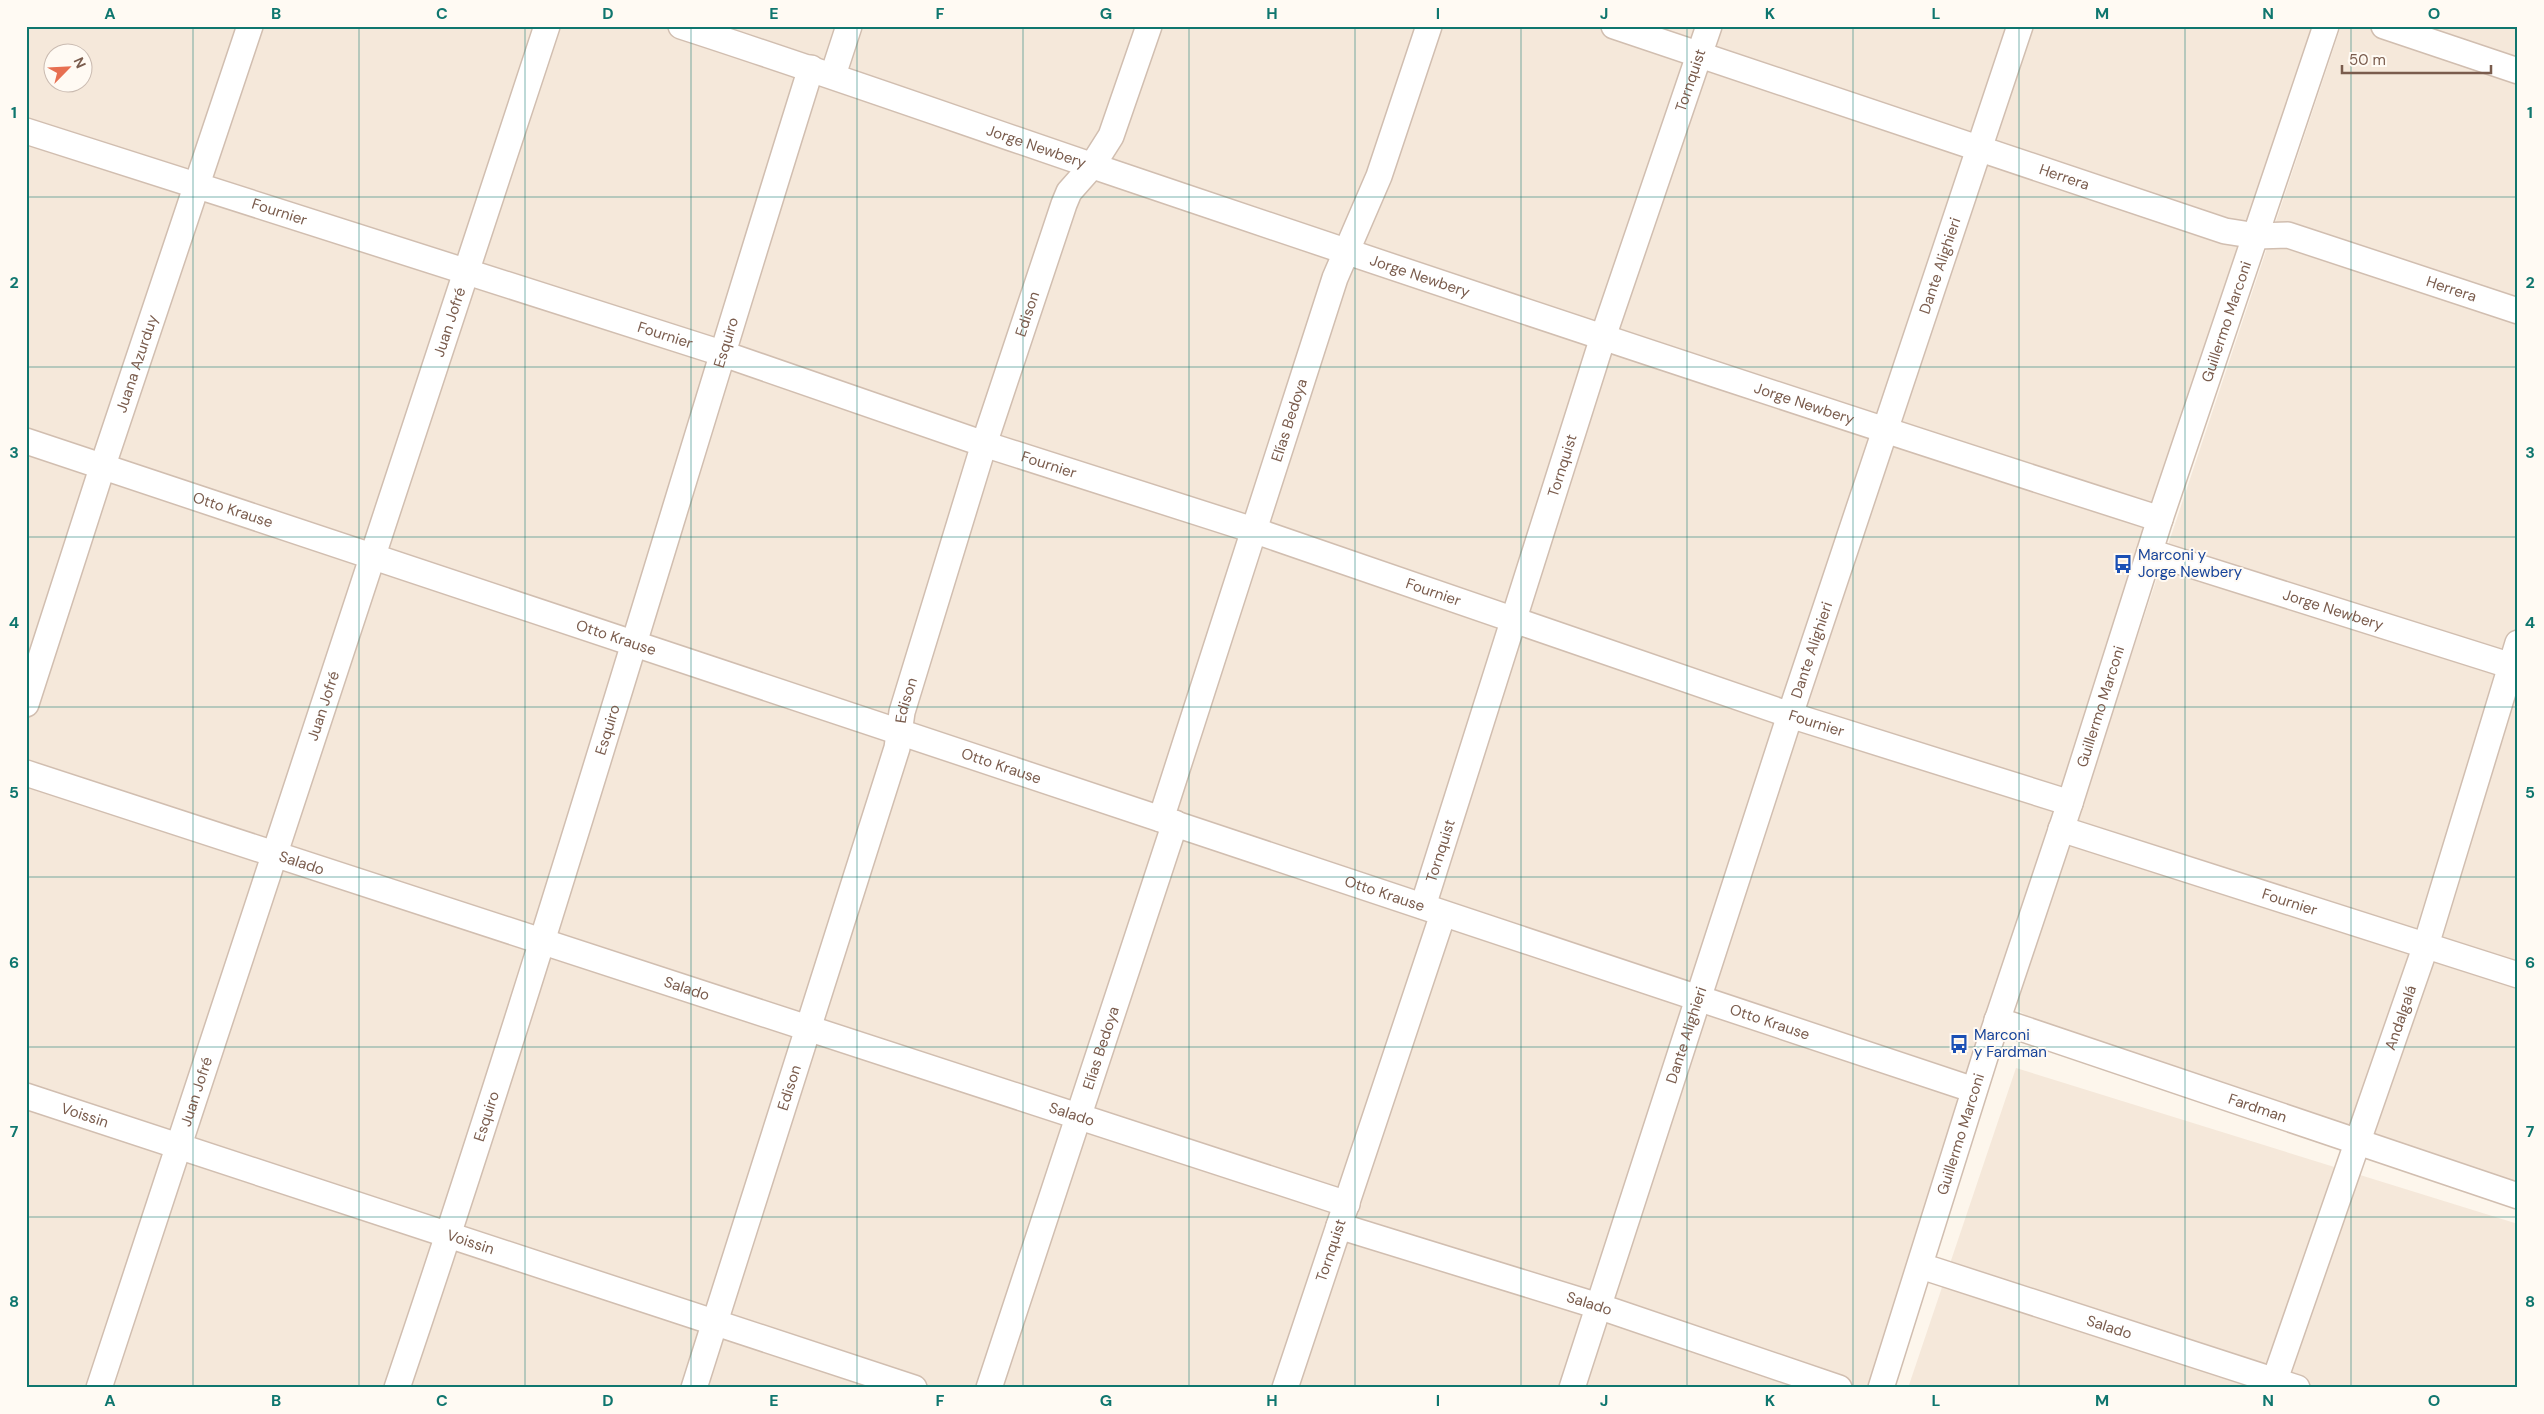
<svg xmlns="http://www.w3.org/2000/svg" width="2544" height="1414" font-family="'DM Sans',sans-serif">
<rect width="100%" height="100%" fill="#fdf6ec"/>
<path fill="#f5e8da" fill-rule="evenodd" d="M26,26H2319L1868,1388H26ZM52,52H82V82H52Z
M2341,26H2518V1184L2035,1021L2019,1011L2017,998Z
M2016,1068L2518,1224V1388H1908Z"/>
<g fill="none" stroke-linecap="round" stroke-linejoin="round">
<g stroke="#d1beb0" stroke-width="28">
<g id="minor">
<path id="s1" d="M681,26C820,71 958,120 1096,167C1450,287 1804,405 2160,519"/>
<path id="s2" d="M1614,26L2225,231L2257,236L2288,235L2518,311"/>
<path d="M2384,26L2518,71"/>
<path d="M833,75L849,26"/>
<path id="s3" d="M26,131L721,353L984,444L1253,530L1790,715L2070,803"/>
<path id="s4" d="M26,441L1974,1090"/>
<path id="s5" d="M2150,552L2518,668"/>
<path id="s6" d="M26,704L103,465L250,26"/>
<path id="s7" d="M26,773L1347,1204"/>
<path id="s8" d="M1161,819L1335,278L1379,176L1429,26"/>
<path id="s9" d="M2061,829L2518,975"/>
<path id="s10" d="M1423,906L1603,337L1709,26"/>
<path id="s11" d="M1997,1020L2518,1196"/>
<path id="s12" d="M26,1096L914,1388"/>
<path id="s13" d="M1339,1226L1598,1306L1839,1388"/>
<path id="s14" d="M1921,1266L2297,1388"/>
<path id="s15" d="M99,1388L547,26"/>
<path id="s16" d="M397,1388C545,951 673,508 811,68"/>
<path id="s17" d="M694,1388L897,748L902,712L984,444L1064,204L1069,192L1092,166L1111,136L1149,26"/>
<path id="s18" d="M989,1388L1175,823"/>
<path id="s19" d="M1285,1388L1443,914"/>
<path id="s20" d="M1572,1388L1790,715L2020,26"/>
<path id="s21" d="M1881,1388L1985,1057L2070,803L2160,519L2326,26"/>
<path id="s22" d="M2272,1388L2426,945L2518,643"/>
</g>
</g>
<use href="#minor" stroke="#fff" stroke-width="25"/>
</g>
<path fill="none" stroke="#0f766e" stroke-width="1" stroke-opacity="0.55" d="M193,26V1388M359,26V1388M525,26V1388M691,26V1388M857,26V1388M1023,26V1388M1189,26V1388M1355,26V1388M1521,26V1388M1687,26V1388M1853,26V1388M2019,26V1388M2185,26V1388M2351,26V1388M26,197H2518M26,367H2518M26,537H2518M26,707H2518M26,877H2518M26,1047H2518M26,1217H2518"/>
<defs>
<g id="bus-bare" transform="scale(1.5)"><path d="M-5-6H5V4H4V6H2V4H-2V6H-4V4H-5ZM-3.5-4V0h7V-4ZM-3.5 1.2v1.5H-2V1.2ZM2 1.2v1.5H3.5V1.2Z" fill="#1a4fb4" stroke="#fffaf3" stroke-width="2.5" paint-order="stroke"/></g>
</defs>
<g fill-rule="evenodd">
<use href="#bus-bare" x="2123" y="564"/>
<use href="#bus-bare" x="1959" y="1044"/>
</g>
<g text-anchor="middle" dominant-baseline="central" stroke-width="4" stroke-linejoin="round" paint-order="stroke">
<g font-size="15" fill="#7a5c4d" stroke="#fffaf3">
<text stroke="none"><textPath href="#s10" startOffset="868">Tornquist</textPath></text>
<text stroke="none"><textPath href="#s1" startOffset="375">Jorge Newbery</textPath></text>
<text stroke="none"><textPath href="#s2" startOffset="475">Herrera</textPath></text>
<text stroke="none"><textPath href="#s3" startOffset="266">Fournier</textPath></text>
<text stroke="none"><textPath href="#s20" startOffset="1181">Dante Alighieri</textPath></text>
<text stroke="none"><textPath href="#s1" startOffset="780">Jorge Newbery</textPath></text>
<text stroke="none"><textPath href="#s2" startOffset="880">Herrera</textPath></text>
<text stroke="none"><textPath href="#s17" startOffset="1125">Edison</textPath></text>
<text stroke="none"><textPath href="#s21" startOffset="1121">Guillermo Marconi</textPath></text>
<text stroke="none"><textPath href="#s15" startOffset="1122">Juan Jofré</textPath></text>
<text stroke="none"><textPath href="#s3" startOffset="671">Fournier</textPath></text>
<text stroke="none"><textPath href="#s16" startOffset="1096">Esquiro</textPath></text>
<text stroke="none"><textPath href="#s6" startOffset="358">Juana Azurduy</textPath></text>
<text stroke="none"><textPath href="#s1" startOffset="1185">Jorge Newbery</textPath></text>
<text stroke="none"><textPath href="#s8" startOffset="419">Elías Bedoya</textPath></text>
<text stroke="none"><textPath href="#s3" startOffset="1076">Fournier</textPath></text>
<text stroke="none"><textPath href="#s10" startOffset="462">Tornquist</textPath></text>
<text stroke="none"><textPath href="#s4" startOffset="218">Otto Krause</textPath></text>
<text stroke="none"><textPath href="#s3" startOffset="1481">Fournier</textPath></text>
<text stroke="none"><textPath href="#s5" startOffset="192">Jorge Newbery</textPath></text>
<text stroke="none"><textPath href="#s4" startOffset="622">Otto Krause</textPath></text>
<text stroke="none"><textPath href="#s20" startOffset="776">Dante Alighieri</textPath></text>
<text stroke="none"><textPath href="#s17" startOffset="720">Edison</textPath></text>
<text stroke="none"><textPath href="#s21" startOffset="716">Guillermo Marconi</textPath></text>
<text stroke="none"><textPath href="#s15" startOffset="718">Juan Jofré</textPath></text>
<text stroke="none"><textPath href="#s3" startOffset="1886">Fournier</textPath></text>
<text stroke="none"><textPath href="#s16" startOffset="691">Esquiro</textPath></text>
<text stroke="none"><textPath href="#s4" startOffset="1028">Otto Krause</textPath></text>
<text stroke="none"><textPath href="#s10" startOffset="58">Tornquist</textPath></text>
<text stroke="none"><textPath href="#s7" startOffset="290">Salado</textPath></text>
<text stroke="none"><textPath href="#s4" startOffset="1432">Otto Krause</textPath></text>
<text stroke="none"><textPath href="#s9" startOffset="240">Fournier</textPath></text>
<text stroke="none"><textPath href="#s7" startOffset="695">Salado</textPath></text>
<text stroke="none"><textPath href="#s22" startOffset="392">Andalgalá</textPath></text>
<text stroke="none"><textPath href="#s4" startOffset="1838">Otto Krause</textPath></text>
<text stroke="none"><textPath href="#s20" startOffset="371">Dante Alighieri</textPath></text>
<text stroke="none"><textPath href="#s18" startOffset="358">Elías Bedoya</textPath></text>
<text stroke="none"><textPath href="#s17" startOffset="315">Edison</textPath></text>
<text stroke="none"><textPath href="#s15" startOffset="312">Juan Jofré</textPath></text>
<text stroke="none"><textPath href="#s11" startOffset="275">Fardman</textPath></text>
<text stroke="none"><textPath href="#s16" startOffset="286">Esquiro</textPath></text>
<text stroke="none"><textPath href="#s7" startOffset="1100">Salado</textPath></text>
<text stroke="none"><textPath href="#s12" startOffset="62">Voissin</textPath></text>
<text stroke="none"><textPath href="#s21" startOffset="266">Guillermo Marconi</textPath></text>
<text stroke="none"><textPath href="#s12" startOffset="468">Voissin</textPath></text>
<text stroke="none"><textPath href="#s19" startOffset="145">Tornquist</textPath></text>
<text stroke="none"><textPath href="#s13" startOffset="262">Salado</textPath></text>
<text stroke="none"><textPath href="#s14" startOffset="198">Salado</textPath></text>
</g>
<g font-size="15" fill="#164399" stroke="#fffaf3" text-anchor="start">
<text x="2138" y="555">Marconi y<tspan x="2138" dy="17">Jorge Newbery</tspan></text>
<text x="1974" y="1035">Marconi<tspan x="1974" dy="17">y Fardman</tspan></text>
</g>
</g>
<rect width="2544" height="1414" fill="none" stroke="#fffaf3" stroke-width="55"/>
<g transform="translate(68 68) rotate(66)"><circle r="24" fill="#fffaf3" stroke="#cabbb1"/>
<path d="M0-4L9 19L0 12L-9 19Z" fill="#e76f51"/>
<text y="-8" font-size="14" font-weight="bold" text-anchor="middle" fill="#7a5c4d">N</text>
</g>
<path d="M2342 65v8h149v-8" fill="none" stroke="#7a5c4d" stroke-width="2.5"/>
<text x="2349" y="65" font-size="15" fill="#7a5c4d" stroke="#fffaf3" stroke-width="4" paint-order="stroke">50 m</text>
<rect x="28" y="28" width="2488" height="1358" fill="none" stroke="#0f766e" stroke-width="2"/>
<g font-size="16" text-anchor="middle" font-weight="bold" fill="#0f766e">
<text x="110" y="19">A</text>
<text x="276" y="19">B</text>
<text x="442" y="19">C</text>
<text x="608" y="19">D</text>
<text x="774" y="19">E</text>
<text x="940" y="19">F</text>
<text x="1106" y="19">G</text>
<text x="1272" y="19">H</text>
<text x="1438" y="19">I</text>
<text x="1604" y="19">J</text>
<text x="1770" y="19">K</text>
<text x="1936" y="19">L</text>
<text x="2102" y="19">M</text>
<text x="2268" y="19">N</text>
<text x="2434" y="19">O</text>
<text x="14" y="118">1</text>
<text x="2530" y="118">1</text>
<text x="14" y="288">2</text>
<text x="2530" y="288">2</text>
<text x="14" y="458">3</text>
<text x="2530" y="458">3</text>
<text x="14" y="628">4</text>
<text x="2530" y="628">4</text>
<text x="14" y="798">5</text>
<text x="2530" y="798">5</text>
<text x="14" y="968">6</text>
<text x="2530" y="968">6</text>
<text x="14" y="1137">7</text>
<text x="2530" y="1137">7</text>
<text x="14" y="1307">8</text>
<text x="2530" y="1307">8</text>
<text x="110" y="1406">A</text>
<text x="276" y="1406">B</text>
<text x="442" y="1406">C</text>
<text x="608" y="1406">D</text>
<text x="774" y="1406">E</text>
<text x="940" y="1406">F</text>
<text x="1106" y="1406">G</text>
<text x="1272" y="1406">H</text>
<text x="1438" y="1406">I</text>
<text x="1604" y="1406">J</text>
<text x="1770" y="1406">K</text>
<text x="1936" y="1406">L</text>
<text x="2102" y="1406">M</text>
<text x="2268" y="1406">N</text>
<text x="2434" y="1406">O</text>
</g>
</svg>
